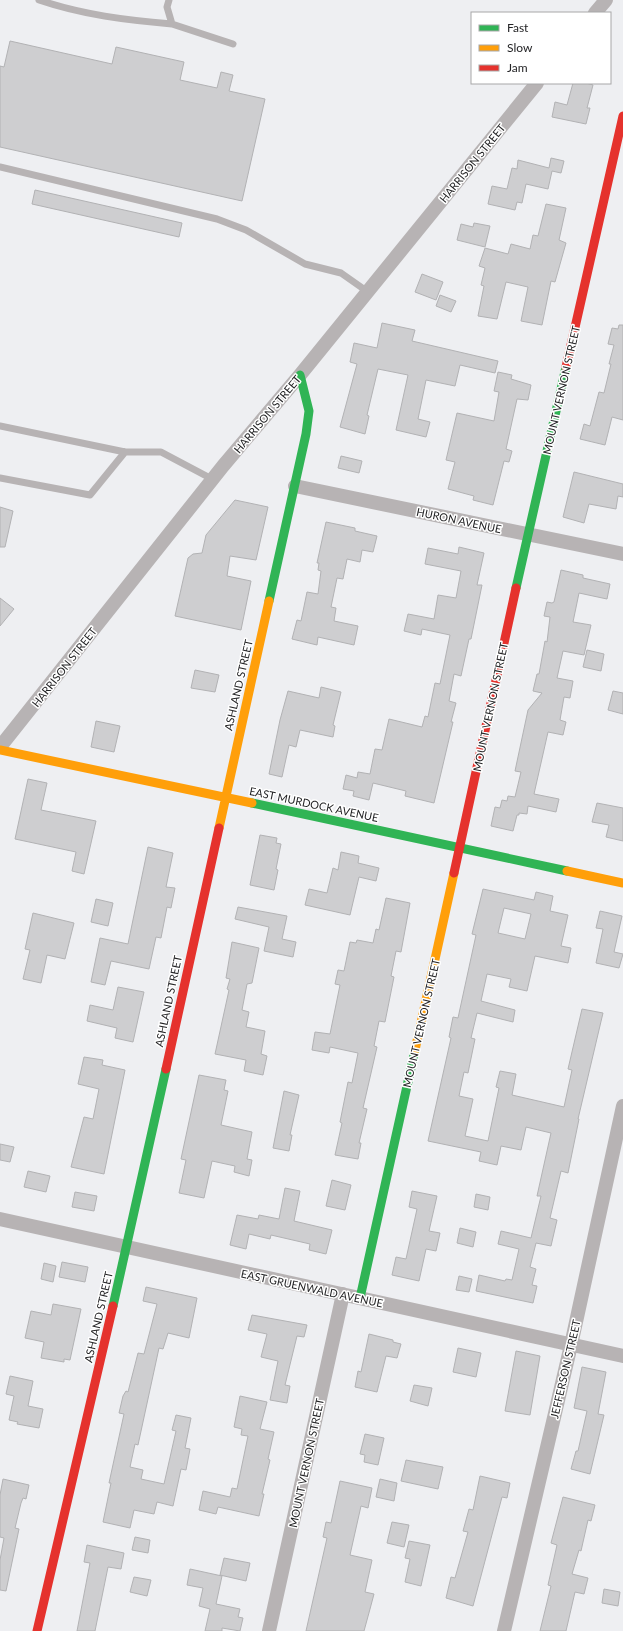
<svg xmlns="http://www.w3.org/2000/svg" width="623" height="1631" font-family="Lato,sans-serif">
<rect width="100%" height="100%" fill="#eeeff2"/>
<path fill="#ceced0" stroke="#b2b2b4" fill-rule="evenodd" d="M10,41L112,64L116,47L184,62L180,80L217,88L221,72L233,75L229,91L265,99L242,201L0,147V66L4,67Z
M573,83H586L593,85L587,108H590L586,124L552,117L555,102L567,105Z
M551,158L564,161L561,173L552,171L548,189L526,184L522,203L517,202L515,210L488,204L492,186L507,189L512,168L517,169L518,160L549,168Z
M35,190L182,223L179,237L32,204Z
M546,204L566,208L559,240L566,243L555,282L551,281L542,325L521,321L528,287L506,282L497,319L478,316L484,286L481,285L485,268L479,266L485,248L508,254L511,244L530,249L533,235L538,236Z
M474,223L490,226L485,247L457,240L461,224L473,227Z
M422,274L443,282L436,300L415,292Z
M440,295L456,301L451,312L436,306Z
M382,323L415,330L412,341L498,361L495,373L460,365L455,386L426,380L418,419L430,422L426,437L396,430L408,375L378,369L367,415L369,416L365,434L340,427L357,364L350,362L354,343L377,348Z
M619,325H623V420L612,417L605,445L580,439L584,424L590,426L599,392L604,393L611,364H609L614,345L608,344L612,328L618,329Z
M498,372L512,375L511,379L531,385L528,400L517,399L506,449L512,451L509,462L504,461L493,505L473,500L474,496L448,489L455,462L446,460L457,413L494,421L499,392L494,391Z
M341,456L362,461L359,473L338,468Z
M574,472L623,484V497L618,496L616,509L589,504L584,523L563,517Z
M235,500L268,507L256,560L230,556L227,576L251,581L241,630L175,616L188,558L193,554L202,553L206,535Z
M0,507L13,511L5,547H0Z
M326,522L355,528V531L377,536L373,552L362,550L360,562L347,559L343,579L337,578L331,607L336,608L334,621L358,626L354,645L318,637L317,645L292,639L297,620L301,621L307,592L318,594L321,571L318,570L319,563H317Z
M459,547L484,553L477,585H482L471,639H469L461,676L454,674L449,701L456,703L451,722H453L434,803L405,796L406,791L373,783L369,800L353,796L354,791L343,789L346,775L357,778L358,772L370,774L375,749L382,750L389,719L422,727L425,716L428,717L435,683L440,684L450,635L422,629L421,635L404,631L408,614L434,619L438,595L456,598L461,571L425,564L428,548L458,554Z
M561,570L583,575V578L610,584L607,599L579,593L573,622L591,625L584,655L563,651L557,678L573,681L570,698L564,697L560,720L566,722L563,735L548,732L534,794L559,799L556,812L528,806L527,814L519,813V815H517L513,831L491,826L495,807L500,808L502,800L507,801L508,796L515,797L521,772L515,771L528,710L542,693L533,691L537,674H539L545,641L547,642L550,617L544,616L547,602L552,603L554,602Z
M0,598L14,609L0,626Z
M587,650L604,654L601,671L583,667Z
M195,670L219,675L215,692L191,688Z
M321,687L341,692L333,725L335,726L333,737L300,730L296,747L289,745L282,777L269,774L280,720L288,691L319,698Z
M613,691L623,693V714L608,710Z
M96,721L120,726L114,752L91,747Z
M28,779L47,783L41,810L96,821L84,874L72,871L76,852L15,839Z
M597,803L623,808V841L606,837L609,825L592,822Z
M260,835L277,838L276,843L281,844L276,869L278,870L274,890L250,885Z
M148,847L173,853L166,887L175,888L171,908L167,907L161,938L156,937L149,969L111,961L105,985L91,982L100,938L128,944Z
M341,852L359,856L358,863L379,868L376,881L359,877L350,915L305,905L309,889L327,893L333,868L338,870Z
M483,889L534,900L536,892L553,896L550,911L568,915L561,946L571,948L568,963L535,956L527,991L509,987L511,979L487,974L481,1001L515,1010L513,1022L477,1013L471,1038L475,1039L468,1073L464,1072L459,1096L473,1099L465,1136L488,1141L499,1088L496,1087L500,1071L516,1074L512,1095L564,1107L572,1070L568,1069L582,1009L603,1013L578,1119H579L568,1173L561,1171L550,1218L557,1220L551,1246L536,1243L530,1267L536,1269L532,1285L537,1286L533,1303L476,1291L479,1275L505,1281L506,1279L512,1280L519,1249L498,1244L501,1231L531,1238L541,1196H537L551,1133L526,1127L521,1150L501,1146L497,1165L479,1161L481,1152L428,1141L451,1038L449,1037L453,1017L458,1018L476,935L472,934ZM504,908L531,914L525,939L498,933Z
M386,898L410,903L401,952L396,951L391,976L394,977L385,1022L379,1021L374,1046L377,1047L363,1108L367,1109L359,1143H361L358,1159L335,1155L342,1123L340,1122L348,1082L352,1083L358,1053L330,1047L329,1053L312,1050L315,1032L330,1034L340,985L335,984L338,970L344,971L350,942L356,943L357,940L373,943L376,929L379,930Z
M96,899L113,903L108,926L91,922Z
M238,907L287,916L282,939L296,942L293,957L264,951L269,927L235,919Z
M600,911L622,916L614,952L623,954L619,968L596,963L603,929L596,928Z
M33,913L74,923L65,959L47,955L41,983L23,979L30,950L25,949Z
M232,942L259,948L252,983L247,984L242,1010L249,1012L246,1027L265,1031L261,1054L267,1056L263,1075L244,1071L246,1060L215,1054L229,990L227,989L230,979L226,978Z
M118,987L144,992L133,1042L115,1038L117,1028L87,1021L90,1005L113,1010Z
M84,1057L103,1060L102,1065L125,1070L104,1174L71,1167L84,1117L93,1119L99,1089L78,1084Z
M199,1075L226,1080L224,1090L228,1091L221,1125L252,1132L247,1159L252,1160L249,1176L234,1172L235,1166L212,1161L204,1198L179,1193L186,1160L181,1159Z
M284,1091L299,1095L290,1135H292L289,1151L273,1148Z
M0,1144L14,1147L10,1162L0,1160Z
M28,1171L50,1176L46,1192L24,1187Z
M332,1180L351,1185L345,1210L326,1206Z
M285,1188L300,1191L294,1221L332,1230L326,1254L309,1250L310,1244L271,1235L270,1239L249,1234L246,1249L230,1245L237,1215L258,1219L259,1215L279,1219Z
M412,1191L437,1196L429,1231L440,1233L436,1251L426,1249L419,1281L392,1275L396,1257L406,1259L417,1209L409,1207Z
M75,1192L97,1196L94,1211L72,1207Z
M476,1194L490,1197L488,1210L474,1207Z
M460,1228L476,1232L473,1247L457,1243Z
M62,1262L88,1267L85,1282L59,1277Z
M44,1263L56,1266L53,1282L41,1279Z
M459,1276L472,1279L469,1292L456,1290Z
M146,1287L197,1298L189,1338L168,1333L163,1349L159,1348L138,1445L135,1444L130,1467L143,1470L141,1479L164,1484L176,1431L172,1430L176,1415L191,1418L185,1448L190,1449L186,1470L181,1469L173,1506L157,1502L154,1514L134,1510L130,1528L103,1522L111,1483H109L124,1414L119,1413L123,1396L126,1391L128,1392L138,1353L144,1354L157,1304L143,1301Z
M53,1304L81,1309L70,1360L64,1359V1362L41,1358L44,1342L25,1338L31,1311L51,1315Z
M252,1315L307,1325L304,1337L297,1336L285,1385L290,1386L287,1403L270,1400L278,1361L261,1357L267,1334L248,1330Z
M369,1334L393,1340V1342L401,1344L397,1358L386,1356L377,1392L355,1387L358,1371L361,1372Z
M458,1348L481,1353L476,1377L453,1372Z
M516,1351L540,1356L530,1415L505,1411Z
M582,1367L606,1372L598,1414L604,1415L590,1474L571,1469L576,1451H578L587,1411L574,1408Z
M10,1376L33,1381L28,1406L43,1409L39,1428L17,1424L18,1422L9,1420L14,1396L6,1394Z
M414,1385L432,1388L428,1406L410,1401Z
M240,1396L267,1402L260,1429L274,1432L268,1459L270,1460L262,1494H264L259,1516L218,1507L216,1514L199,1510L203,1491L230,1497L232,1488L237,1489L248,1436L241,1435L242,1429L234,1427Z
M365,1434L384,1438L378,1465L364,1462L365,1455L360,1454Z
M406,1460L443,1467L438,1489L401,1481Z
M480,1476L510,1483L507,1498L502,1497L473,1606L446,1598L451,1577L455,1578L468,1532L463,1531L469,1509L473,1510Z
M3,1479L29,1485L26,1499L23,1498L21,1503L15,1528L19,1529L6,1591L0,1590V1560L4,1538L0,1537V1495Z
M380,1479L397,1483L394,1501L376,1497Z
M340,1481L372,1488L368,1508L361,1506L350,1555L372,1560L365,1592L374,1594L370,1609L364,1631H306L327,1538L323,1537L326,1522L331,1523Z
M563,1497L595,1505L591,1521L588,1520L581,1551L579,1550L572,1574L588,1578L584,1594L575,1592L566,1631H540L551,1586L548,1585L557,1545L551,1543Z
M392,1522L409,1525L404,1547L387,1543Z
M135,1537L150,1540L148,1553L132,1550Z
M409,1541L430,1545L421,1586L405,1582L410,1559L405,1558Z
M87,1545L124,1553L121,1569L108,1567L95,1631H77L90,1563L84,1562Z
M224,1558L250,1563L246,1581L220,1575Z
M190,1569L222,1576L216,1604L240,1609L238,1617L243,1618L240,1631L222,1628V1631H205L210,1609L199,1606L203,1588L187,1585Z
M134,1577L151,1580L147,1596L130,1592Z
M604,1589L620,1592L618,1606L602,1603Z"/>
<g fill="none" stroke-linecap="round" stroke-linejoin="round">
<path stroke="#b7b3b4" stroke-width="7" d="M39,0C83,15 126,20 172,24
M169,0L167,7L172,24L233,44
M0,167L217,219L246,230L305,264L341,273L368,292
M0,426L125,452H161L212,479
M0,478L90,495L125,452"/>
<path stroke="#b7b3b4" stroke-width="14" d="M595,13L606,0
M295,486L623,554
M0,747L223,466L300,375L537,83
M0,1219L623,1356
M269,1631L343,1294
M504,1631L571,1345L623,1106"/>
<path stroke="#30b455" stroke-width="9" d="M516,588L566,367
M269,601L306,434L309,411L300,375
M252,803L567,871
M360,1298L415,1050
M113,1306L166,1069"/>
<path stroke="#ff9f0a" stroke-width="9" d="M0,750L252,803
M219,828L269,601
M567,871L623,883
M415,1050L454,873"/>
<path stroke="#e5322d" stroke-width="9" d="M566,367L623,116
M454,873L516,588
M166,1069L219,828
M37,1631L113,1306"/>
</g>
<g text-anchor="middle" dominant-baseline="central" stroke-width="3" stroke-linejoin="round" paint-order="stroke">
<g font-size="11" fill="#242426" stroke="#fff">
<text transform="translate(472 163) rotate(-51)">HARRISON STREET</text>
<text transform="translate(561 390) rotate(-77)">MOUNT VERNON STREET</text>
<text transform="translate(267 414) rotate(-50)">HARRISON STREET</text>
<text transform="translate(459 520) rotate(12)">HURON AVENUE</text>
<text transform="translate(64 667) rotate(-52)">HARRISON STREET</text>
<text transform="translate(238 685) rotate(-77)">ASHLAND STREET</text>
<text transform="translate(490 707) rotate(-78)">MOUNT VERNON STREET</text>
<text transform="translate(314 804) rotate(12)">EAST MURDOCK AVENUE</text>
<text transform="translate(168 1001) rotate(-78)">ASHLAND STREET</text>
<text transform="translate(421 1023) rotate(-77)">MOUNT VERNON STREET</text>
<text transform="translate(312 1288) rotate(12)">EAST GRUENWALD AVENUE</text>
<text transform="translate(98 1317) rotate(-77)">ASHLAND STREET</text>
<text transform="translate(565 1369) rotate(-77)">JEFFERSON STREET</text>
<text transform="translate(306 1463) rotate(-78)">MOUNT VERNON STREET</text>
</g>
</g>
<rect x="471" y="12" width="140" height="72" fill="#ffffff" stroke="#a7a7a8"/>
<rect x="479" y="25" width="20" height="6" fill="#30b455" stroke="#a7a7a8"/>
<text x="507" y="32" font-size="12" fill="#242426">Fast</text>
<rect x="479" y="45" width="20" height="6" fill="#ff9f0a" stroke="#a7a7a8"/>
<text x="507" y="52" font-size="12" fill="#242426">Slow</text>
<rect x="479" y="65" width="20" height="6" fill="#e5322d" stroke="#a7a7a8"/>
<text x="507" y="72" font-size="12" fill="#242426">Jam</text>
</svg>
